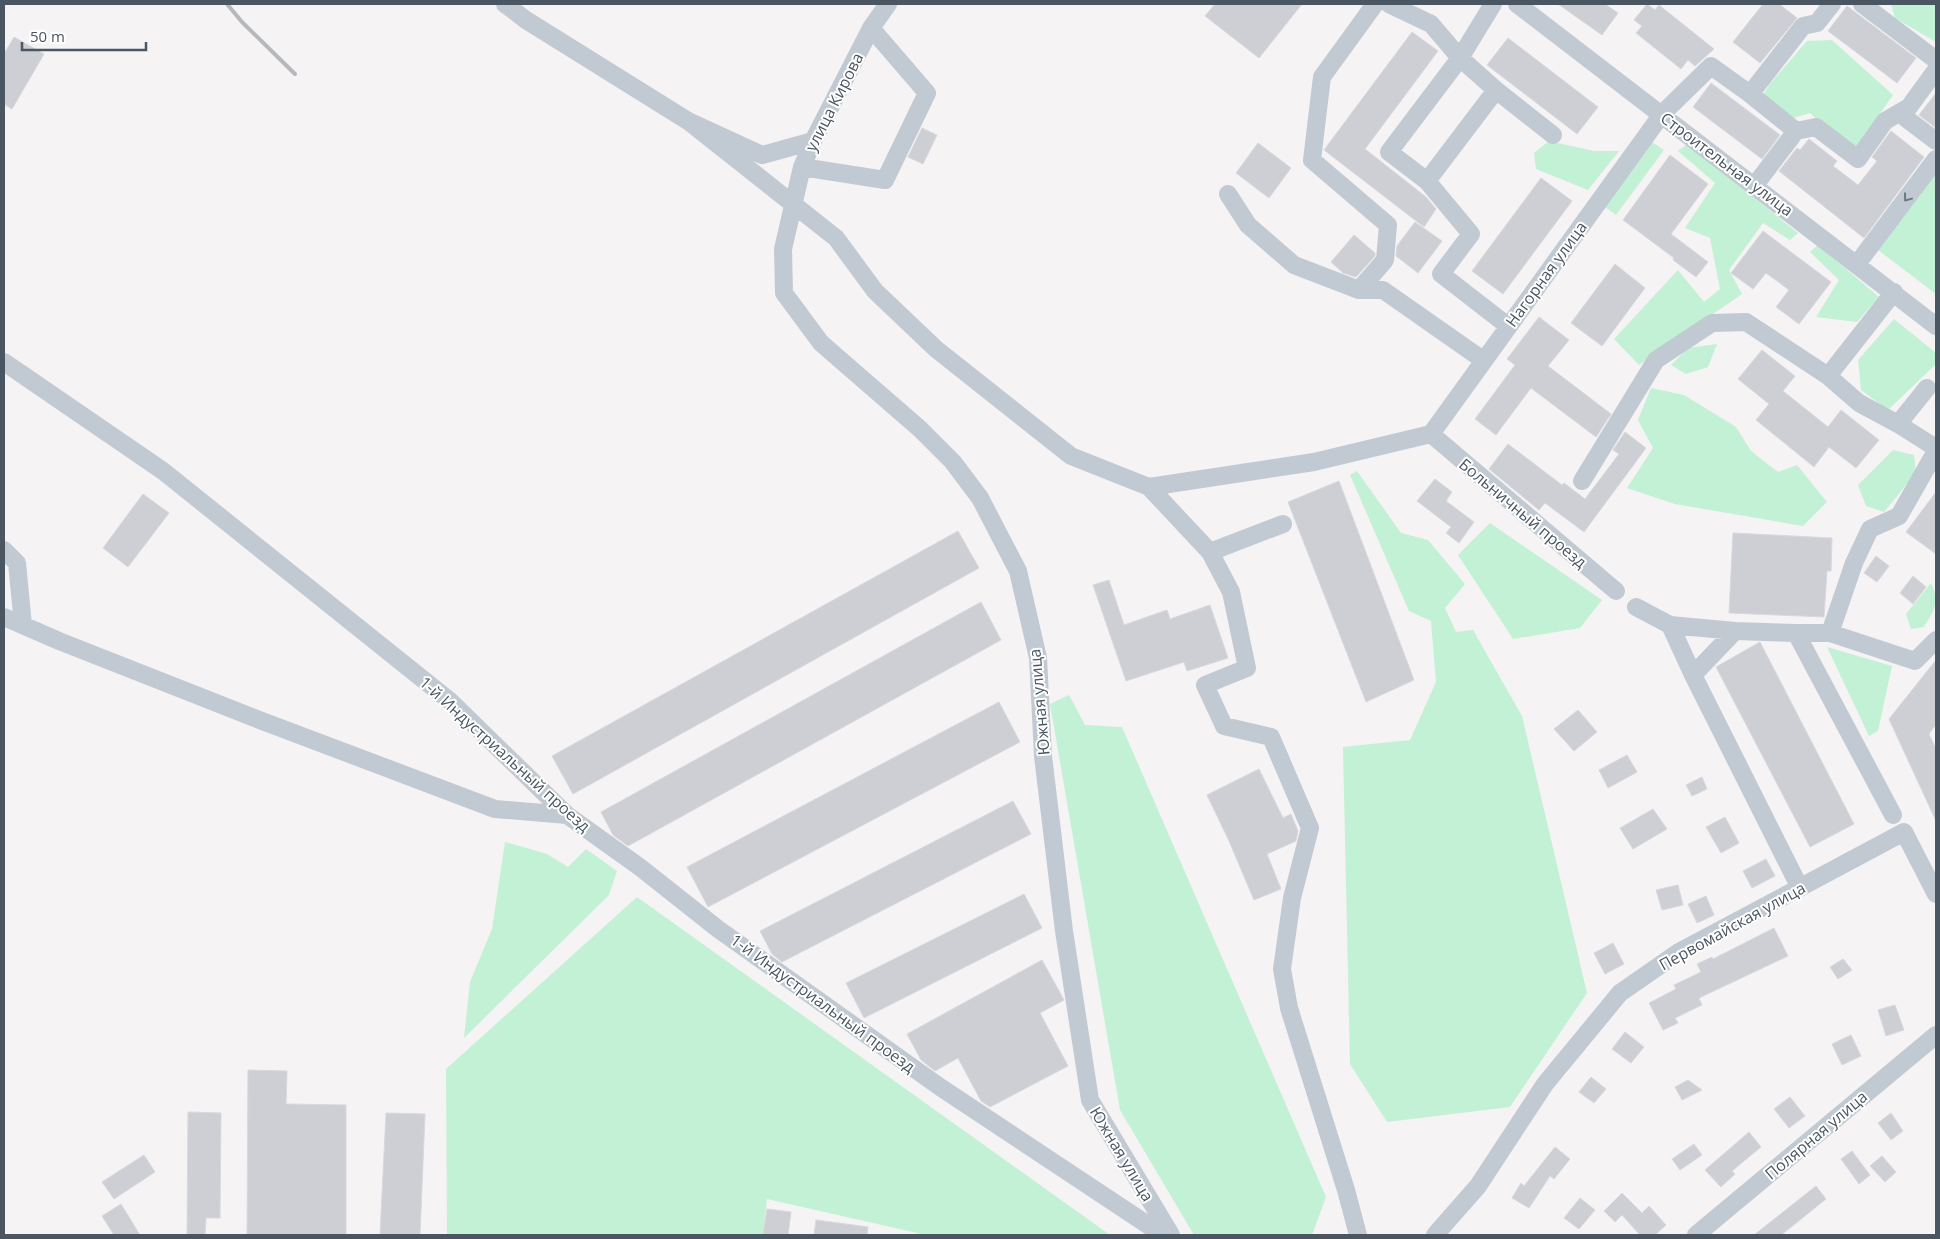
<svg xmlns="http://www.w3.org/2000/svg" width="1940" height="1239" font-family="'Open Sans',sans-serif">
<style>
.green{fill:#c3f1d5}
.building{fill:#cdcfd5;stroke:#d7d9de}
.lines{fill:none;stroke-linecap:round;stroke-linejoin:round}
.minor{stroke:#c1cad2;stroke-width:18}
.rail{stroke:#b5b8bd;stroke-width:4}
.oneway{stroke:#6e7983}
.labels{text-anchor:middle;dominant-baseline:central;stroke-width:4;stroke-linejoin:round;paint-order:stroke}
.street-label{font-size:16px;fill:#4a5661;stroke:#fff}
</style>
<rect width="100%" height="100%" fill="#f5f3f3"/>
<path class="green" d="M 1891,4 L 1936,4 L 1936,42 L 1895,18 Z
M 1832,40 L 1893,95 L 1856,148 L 1822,124 L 1810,113 L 1790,119 L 1763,95 L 1769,85 L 1807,41 Z
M 1549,141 L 1594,151 L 1619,151 L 1588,190 L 1536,169 L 1534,153 Z
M 1652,142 L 1664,150 L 1616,215 L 1605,207 Z
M 1687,144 L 1798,233 L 1790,240 L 1763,223 L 1729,270 L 1742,294 L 1639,365 L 1614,339 L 1678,270 L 1704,302 L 1720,289 L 1710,238 L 1685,228 L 1715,183 L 1678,151 Z
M 1936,172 L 1936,294 L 1878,250 Z
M 1818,245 L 1879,297 L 1857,322 L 1816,317 L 1839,280 L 1810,252 Z
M 1894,319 L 1936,353 L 1936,364 L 1888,410 L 1861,390 L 1858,360 Z
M 1717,344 L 1708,367 L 1686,374 L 1671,365 L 1688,348 Z
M 1651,388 L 1684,395 L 1736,427 L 1751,451 L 1778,472 L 1797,465 L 1827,502 L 1803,526 L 1675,504 L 1627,488 L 1653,448 L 1638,420 Z
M 1893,450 L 1914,455 L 1916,473 L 1884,512 L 1866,506 L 1858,485 Z
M 1357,471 L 1401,533 L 1428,540 L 1465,584 L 1445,608 L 1456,632 L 1473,630 L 1522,716 L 1587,993 L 1510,1107 L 1387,1122 L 1350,1064 L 1343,747 L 1410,740 L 1436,682 L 1431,621 L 1409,611 L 1350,475 Z
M 1490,523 L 1602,600 L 1580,628 L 1513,639 L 1458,555 Z
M 1931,583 C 1940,603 1934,610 1924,627 L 1911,629 L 1906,614 Z
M 1827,647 L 1892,666 L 1878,731 L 1869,736 Z
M 1069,695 L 1085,725 L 1122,727 L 1326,1197 L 1312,1235 L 1194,1235 L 1120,1110 L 1050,704 Z
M 505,842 L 547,854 L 568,867 L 586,849 L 617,871 L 609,895 L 464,1038 L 470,982 L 492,929 Z
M 637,897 L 1110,1235 L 926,1235 L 767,1199 L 763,1235 L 447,1235 L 446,1069 Z"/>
<path class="building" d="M 1215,4 L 1302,4 L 1259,58 L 1205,16 Z
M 1558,4 L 1605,4 L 1618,13 L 1602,35 Z
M 1647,4 L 1655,10 L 1659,5 L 1714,49 L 1695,66 L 1688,60 L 1681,69 L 1636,33 L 1642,26 L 1634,20 Z
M 1763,4 L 1779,4 L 1797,18 L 1760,63 L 1733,42 Z
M 1847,6 L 1916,58 L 1897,83 L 1828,31 Z
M 1412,32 L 1438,51 L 1365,149 L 1426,197 L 1436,209 L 1424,227 L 1324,150 Z
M 14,37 L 44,54 L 12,109 L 4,104 L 4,54 Z
M 1508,38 L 1598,107 L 1577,134 L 1487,65 Z
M 1711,83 L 1780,135 L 1762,159 L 1693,107 Z
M 1936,93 L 1936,128 L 1919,115 Z
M 922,128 L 937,135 L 923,164 L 908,157 Z
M 1891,131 L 1924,157 L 1864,238 L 1779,171 L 1797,148 L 1800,150 L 1809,139 L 1837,161 L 1833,166 L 1858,185 L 1877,161 L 1872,157 Z
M 1258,143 L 1291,168 L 1269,198 L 1236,173 Z
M 1670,155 L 1708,184 L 1671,234 L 1708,262 L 1696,277 L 1673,260 L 1674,258 L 1623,220 Z
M 1541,178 L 1572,201 L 1503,294 L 1472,271 Z
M 1415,222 L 1442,241 L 1418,273 L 1396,256 L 1397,246 Z
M 1763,231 L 1831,282 L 1799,324 L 1776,307 L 1789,290 L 1766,273 L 1753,289 L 1731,273 Z
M 1354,235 L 1375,253 L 1375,256 L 1356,277 L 1343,273 L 1331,262 Z
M 1615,264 L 1645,288 L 1602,346 L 1571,323 Z
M 1539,317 L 1569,340 L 1548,366 L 1611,414 L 1596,437 L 1531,388 L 1496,435 L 1475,419 L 1515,365 L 1507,359 Z
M 1762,350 L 1795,376 L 1783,391 L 1828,427 L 1841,410 L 1879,440 L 1856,468 L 1829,447 L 1814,467 L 1756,420 L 1769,404 L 1738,379 Z
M 1625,432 L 1646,448 L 1584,532 L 1545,503 L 1539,510 L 1489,469 L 1508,444 L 1562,485 L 1564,483 L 1585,499 L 1619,454 L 1613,450 Z
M 1435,479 L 1452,492 L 1446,501 L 1474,522 L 1459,543 L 1446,533 L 1451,527 L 1417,501 Z
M 1339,481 L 1414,680 L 1366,702 L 1288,502 Z
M 1936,492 L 1936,554 L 1906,532 Z
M 143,494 L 169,513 L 128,567 L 103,548 Z
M 958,531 L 979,568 L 573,794 L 552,756 Z
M 1733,533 L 1832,538 L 1831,571 L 1827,571 L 1824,617 L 1729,613 Z
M 1876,556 L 1889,566 L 1877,582 L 1864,573 Z
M 1913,576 L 1926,587 L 1913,604 L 1900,593 Z
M 1109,580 L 1124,625 L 1167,610 L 1170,619 L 1210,605 L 1228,658 L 1187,671 L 1184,662 L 1126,681 L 1093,585 Z
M 981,602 L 1001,640 L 628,846 L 613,835 L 601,812 Z
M 1760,642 L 1854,824 L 1810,847 L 1716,667 Z
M 1936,660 L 1936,724 L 1929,734 L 1936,749 L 1936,821 L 1889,719 Z
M 999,702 L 1020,742 L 708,907 L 687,867 Z
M 1578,710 L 1597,732 L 1574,751 L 1554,729 Z
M 1627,755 L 1637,772 L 1608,788 L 1599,770 Z
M 1259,769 L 1283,818 L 1291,814 L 1298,831 L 1296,841 L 1267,854 L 1281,889 L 1254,900 L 1229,841 L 1207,795 Z
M 1702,777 L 1707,789 L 1692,796 L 1686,785 Z
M 1013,801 L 1031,834 L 782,962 L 772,954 L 760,931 Z
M 1653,809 L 1667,829 L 1633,849 L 1620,828 Z
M 1725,817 L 1739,843 L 1721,853 L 1706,827 Z
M 1766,859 L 1775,876 L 1752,888 L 1743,871 Z
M 1678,885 L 1683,905 L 1662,910 L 1656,890 Z
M 1024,894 L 1042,928 L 864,1018 L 846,983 Z
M 1706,896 L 1714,915 L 1697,923 L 1688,904 Z
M 1774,928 L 1788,956 L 1699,998 L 1702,1005 L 1675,1018 L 1678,1023 L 1663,1030 L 1649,1003 L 1676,989 L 1674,985 L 1701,972 L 1697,964 L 1712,957 L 1713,959 Z
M 1613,943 L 1624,964 L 1605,974 L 1594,953 Z
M 1843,959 L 1852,970 L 1838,979 L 1830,967 Z
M 1042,960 L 1064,1000 L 1040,1013 L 1068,1066 L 990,1107 L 981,1101 L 958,1058 L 935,1071 L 921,1060 L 907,1034 Z
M 1895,1005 L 1904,1030 L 1886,1036 L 1878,1010 Z
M 1625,1032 L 1644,1047 L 1631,1063 L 1612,1049 Z
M 1851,1035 L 1861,1056 L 1842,1065 L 1832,1044 Z
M 248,1070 L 287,1071 L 286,1104 L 346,1105 L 346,1235 L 247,1235 Z
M 1591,1077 L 1606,1089 L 1594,1103 L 1579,1092 Z
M 1688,1080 L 1702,1090 L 1682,1100 L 1675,1087 Z
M 1790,1097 L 1805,1116 L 1789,1128 L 1774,1109 Z
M 188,1112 L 221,1113 L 220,1218 L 206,1218 L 205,1235 L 187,1235 Z
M 386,1113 L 425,1114 L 420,1235 L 380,1235 Z
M 1891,1113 L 1903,1131 L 1891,1140 L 1878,1123 Z
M 1749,1132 L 1761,1147 L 1732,1171 L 1735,1174 L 1721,1187 L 1705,1170 Z
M 1694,1144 L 1702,1155 L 1680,1170 L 1672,1159 Z
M 1555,1147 L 1570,1159 L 1554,1179 L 1550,1176 L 1529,1208 L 1512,1198 L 1521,1183 L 1524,1186 Z
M 1852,1151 L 1870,1175 L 1859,1184 L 1841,1159 Z
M 144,1155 L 155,1172 L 114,1199 L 102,1182 Z
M 1882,1156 L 1896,1172 L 1885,1182 L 1870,1166 Z
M 1816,1186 L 1826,1199 L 1790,1228 L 1781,1235 L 1754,1235 Z
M 1622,1193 L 1642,1213 L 1649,1206 L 1666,1225 L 1655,1235 L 1640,1235 L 1622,1215 L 1615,1222 L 1604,1211 Z
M 1580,1198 L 1595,1210 L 1579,1229 L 1564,1218 Z
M 121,1204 L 140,1235 L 114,1235 L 102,1216 Z
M 767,1209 L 791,1212 L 788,1235 L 763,1235 Z
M 816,1220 L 868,1227 L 867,1235 L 814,1235 Z"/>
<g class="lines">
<path class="minor" d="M 505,4 L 526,20 L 688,121 L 762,155 L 813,141
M 888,4 L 871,28 L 813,141 L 802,167 L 783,249 L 784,293 L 821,343 L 920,429 L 953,462 L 980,498 L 1018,571 L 1038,658 L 1043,756 L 1064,931 L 1090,1100 L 1171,1235
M 1389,4 L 1431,24 L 1460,58 L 1389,152 L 1427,181 L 1471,234 L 1441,274 L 1508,326
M 1493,4 L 1460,58 L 1496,90 L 1553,135
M 1517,4 L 1936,326
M 1862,4 L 1936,60
M 1750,94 L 1796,131 L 1816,127 L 1858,159 L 1885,121 L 1909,107 L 1936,70
M 1899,113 L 1936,141
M 688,121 L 836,238 L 875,291 L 936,349 L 1071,456 L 1149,487 L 1314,462 L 1431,434
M 802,167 L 885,180 L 927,93 L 871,28
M 1427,181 L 1496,90
M 1755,185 L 1796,131
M 1228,194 L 1248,225 L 1294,265 L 1359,290 L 1383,290 L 1483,360
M 1857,264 L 1936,159
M 1359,290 L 1385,260 L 1388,225 L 1312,160 L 1322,77 L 1375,4
M 4,362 L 163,471 L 450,701 L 567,815 L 641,868 L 718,929 L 940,1087 L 1163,1235
M 1828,376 L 1859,403 L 1898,424 L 1936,448
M 1898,424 L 1927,388
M 1431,434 L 1662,114 L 1711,66 L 1750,94 L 1803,26 L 1817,23 L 1832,4
M 1431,434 L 1616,591
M 1582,481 L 1656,360 L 1712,323 L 1746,322 L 1828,376 L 1894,292
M 1149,487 L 1210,552 L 1231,592 L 1247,668 L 1205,685 L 1224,726 L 1271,737 L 1310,828 L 1292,898 L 1282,969 L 1289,1008 L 1346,1190 L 1358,1235
M 4,550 L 17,563 L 23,625
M 1210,552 L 1283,524
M 1636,607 L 1670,625
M 4,617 L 59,641 L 257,719 L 495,809 L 567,815
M 1735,631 L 1693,675 L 1670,625 L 1735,631 L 1796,633 L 1893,815
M 1796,633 L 1830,633 L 1854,563 L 1870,529 L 1899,516 L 1936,451
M 1830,633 L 1915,661 L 1936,640
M 1693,675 L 1800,888
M 1435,1235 L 1478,1186 L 1545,1084 L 1620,993 L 1679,952 L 1904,832 L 1936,894
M 1696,1235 L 1936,1035"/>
<path class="rail" d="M 227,4 L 242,22 L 295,74"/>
</g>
<defs><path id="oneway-chevron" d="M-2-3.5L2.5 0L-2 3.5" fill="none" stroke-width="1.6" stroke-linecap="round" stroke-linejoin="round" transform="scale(1.25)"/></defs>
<use class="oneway" href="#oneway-chevron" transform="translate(1907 198) rotate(127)"/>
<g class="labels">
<g class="street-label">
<text transform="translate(834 102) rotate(-63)">улица Кирова</text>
<text transform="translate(1727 164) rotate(37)">Строительная улица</text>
<text transform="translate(1546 274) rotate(-54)">Нагорная улица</text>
<text transform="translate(1523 513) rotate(40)">Больничный проезд</text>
<text transform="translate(1039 702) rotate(-95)">Южная улица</text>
<text transform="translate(505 754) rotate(42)">1-й Индустриальный проезд</text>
<text transform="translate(1732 926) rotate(-29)">Первомайская улица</text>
<text transform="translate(823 1003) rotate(36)">1-й Индустриальный проезд</text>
<text transform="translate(1816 1135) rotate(-40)">Полярная улица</text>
<text transform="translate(1122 1154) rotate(59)">Южная улица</text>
</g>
</g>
<rect width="1940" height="1239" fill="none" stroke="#4a5661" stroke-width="10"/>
<path d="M22 42v8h124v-8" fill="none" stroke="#4a5661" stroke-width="2.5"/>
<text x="30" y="42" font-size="15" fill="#4a5661" stroke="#ffffff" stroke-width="4" paint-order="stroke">50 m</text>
</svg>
